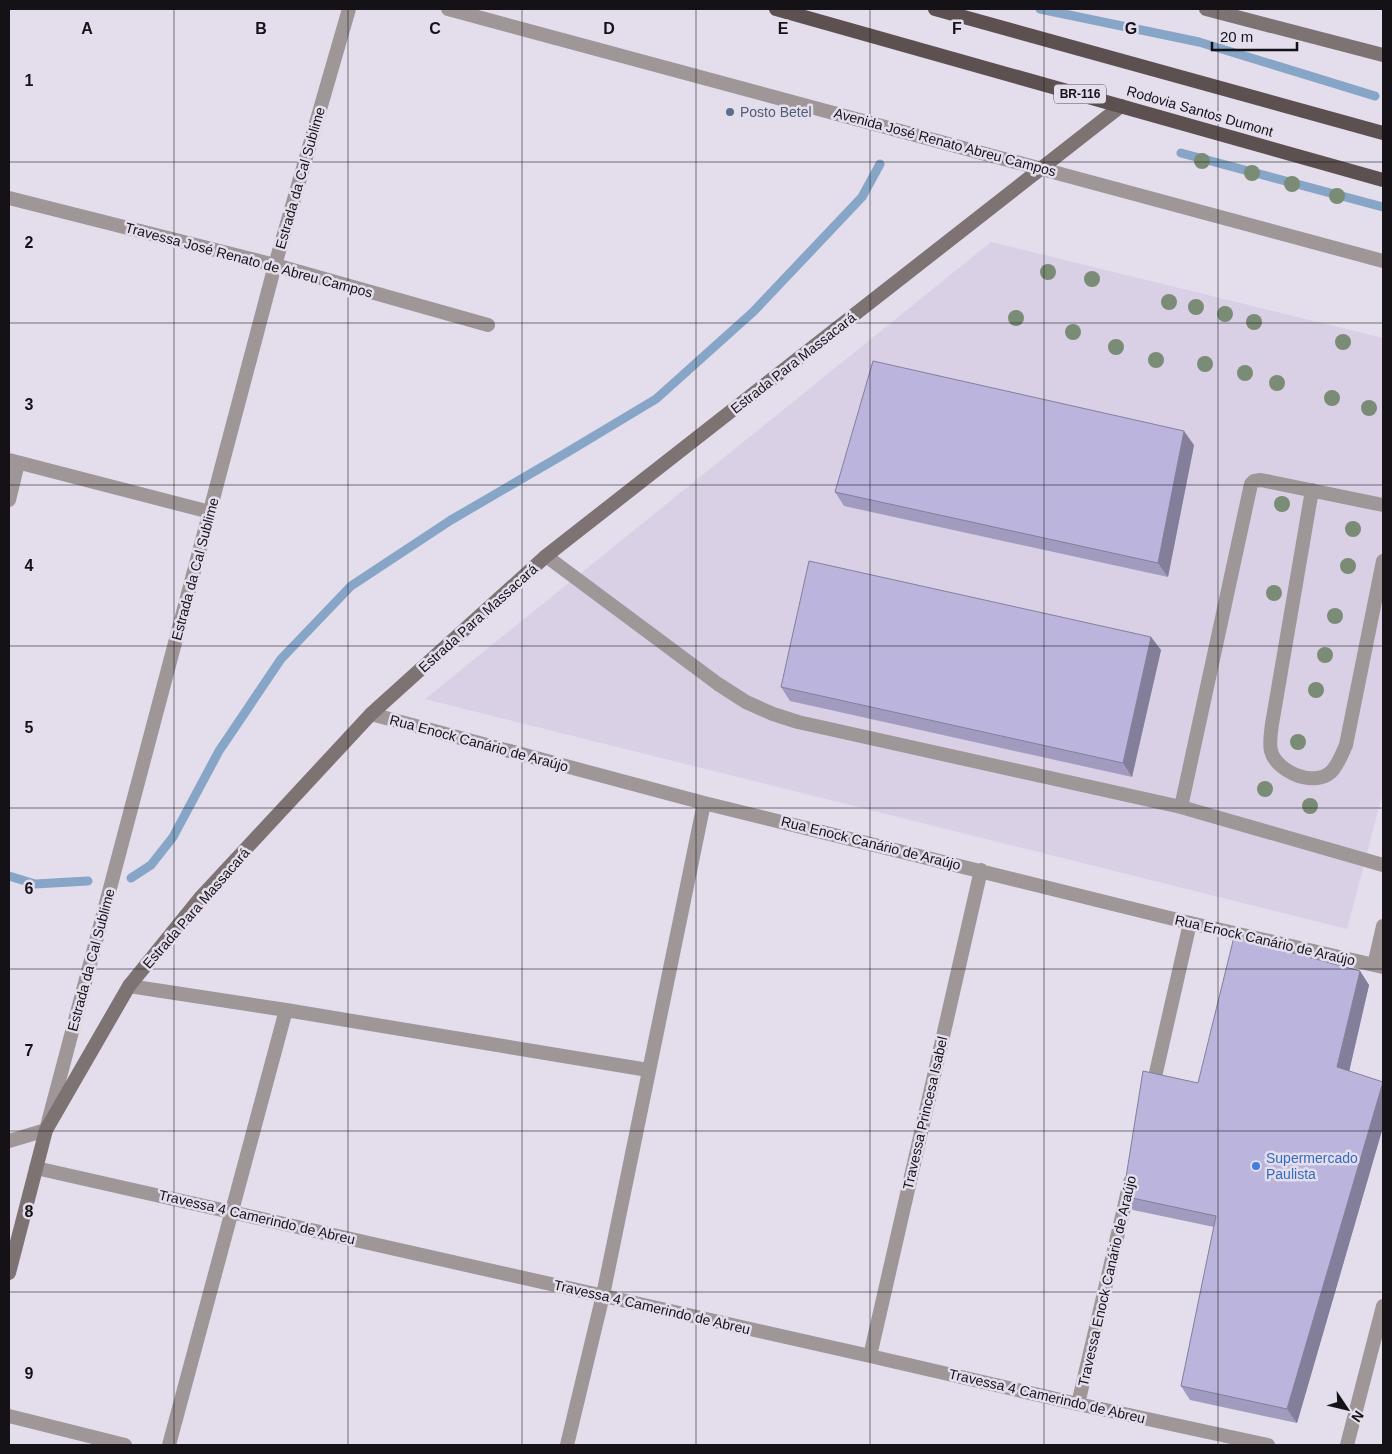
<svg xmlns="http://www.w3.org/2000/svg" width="1392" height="1454" font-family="Arial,sans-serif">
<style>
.built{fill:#d9d0e6}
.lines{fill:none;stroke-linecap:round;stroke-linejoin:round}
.stream{stroke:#87a5c6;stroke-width:9}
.service{stroke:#9e9697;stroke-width:14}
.minor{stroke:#9e9697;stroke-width:14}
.secondary{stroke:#7e7373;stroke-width:14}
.trunk{stroke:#5d5050;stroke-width:14}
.tree{fill:#7a8b76}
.wall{fill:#a19cbf}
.shaded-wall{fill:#837f9b}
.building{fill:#bbb5de;stroke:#837f9b}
.grid{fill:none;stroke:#141217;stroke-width:1;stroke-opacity:0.55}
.service-dot{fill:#5c6f8a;stroke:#e3ddec;stroke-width:2}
.shop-dot{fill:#3f7fe0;stroke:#e3ddec;stroke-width:2}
.labels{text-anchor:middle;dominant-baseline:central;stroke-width:5;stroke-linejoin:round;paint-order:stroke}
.shield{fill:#e3ddec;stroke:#524f57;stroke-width:1}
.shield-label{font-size:12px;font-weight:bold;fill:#141217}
.street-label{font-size:14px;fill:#141217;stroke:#e3ddec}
.service-label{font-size:14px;fill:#4e5e75;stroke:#e3ddec;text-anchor:start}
.shop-label{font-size:14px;fill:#366cbe;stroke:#e3ddec;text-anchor:start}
.grid-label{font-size:16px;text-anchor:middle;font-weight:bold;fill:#141217;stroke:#e3ddec;stroke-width:5;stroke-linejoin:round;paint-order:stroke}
</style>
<rect width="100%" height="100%" fill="#e3ddec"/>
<path class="built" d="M 991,242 L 1383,338 L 1383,792 L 1347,929 L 425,699 Z"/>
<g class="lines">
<path class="stream" d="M 1040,9 L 1199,42 L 1375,96
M 1181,153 L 1383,207
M 9,876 L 35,884 L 88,881
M 131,878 L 151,865 L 173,837 L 219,751 L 281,659 L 351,586 L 451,520 L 566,453 L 656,399 L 753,312 L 862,197 L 880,164"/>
<path class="service" d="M 1312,490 L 1272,724 C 1271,732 1269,743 1271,751 C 1276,771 1313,788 1331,772 C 1338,765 1342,754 1346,745 L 1383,561
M 546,556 L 718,684 L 746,702 L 773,714 L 798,722 L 1181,807 L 1383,865
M 1181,807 L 1251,484 L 1254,481 L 1261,480 L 1383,505
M 1152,1090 L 1190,923
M 1078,1404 L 1130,1182"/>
<path class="minor" d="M 448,9 L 1383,261
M 9,198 L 275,265 L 488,325
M 9,460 L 210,512
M 9,500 L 18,463
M 371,714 L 704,803 L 1190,923 L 1383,967
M 1374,965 L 1383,926
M 129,986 L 286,1010 L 648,1070
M 9,1141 L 46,1130 L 275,265 L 349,9
M 36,1168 L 870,1356 L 1078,1404 L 1268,1445
M 870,1356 L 981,870
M 9,1416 L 125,1445
M 169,1445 L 286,1010
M 567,1445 L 603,1295 L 704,803
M 1347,1445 L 1383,1306"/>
<path class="secondary" d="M 1206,9 L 1383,55
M 9,1273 L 46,1130 L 129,986 L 201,897 L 371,714 L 546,556 L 1121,106"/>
<path class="trunk" d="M 776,9 L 1383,180
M 935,9 L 1383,133"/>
</g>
<g class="tree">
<circle cx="1202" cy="161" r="8"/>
<circle cx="1252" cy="173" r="8"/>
<circle cx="1292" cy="184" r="8"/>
<circle cx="1337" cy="196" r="8"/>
<circle cx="1048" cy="272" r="8"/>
<circle cx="1092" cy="279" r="8"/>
<circle cx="1169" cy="302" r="8"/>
<circle cx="1196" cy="307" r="8"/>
<circle cx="1225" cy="314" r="8"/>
<circle cx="1016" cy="318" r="8"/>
<circle cx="1254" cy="322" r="8"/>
<circle cx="1073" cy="332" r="8"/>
<circle cx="1343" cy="342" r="8"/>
<circle cx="1116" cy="347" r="8"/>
<circle cx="1156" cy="360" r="8"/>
<circle cx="1205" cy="364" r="8"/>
<circle cx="1245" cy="373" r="8"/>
<circle cx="1277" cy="383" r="8"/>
<circle cx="1332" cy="398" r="8"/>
<circle cx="1369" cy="408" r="8"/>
<circle cx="1282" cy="504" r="8"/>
<circle cx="1353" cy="529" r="8"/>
<circle cx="1348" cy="566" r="8"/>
<circle cx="1274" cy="593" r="8"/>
<circle cx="1335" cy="616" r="8"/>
<circle cx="1325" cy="655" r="8"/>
<circle cx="1316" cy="690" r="8"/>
<circle cx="1298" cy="742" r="8"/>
<circle cx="1265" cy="789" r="8"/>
<circle cx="1310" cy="806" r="8"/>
</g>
<path class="wall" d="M 1194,445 L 1168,577 L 844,506 L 835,492 Z
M 1151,637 L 1161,650 L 1132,777 L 790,701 L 781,687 Z
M 1360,971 L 1369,985 L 1349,1071 L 1383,1083 L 1383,1127 L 1297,1423 L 1190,1400 L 1181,1386 L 1214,1227 L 1133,1210 L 1123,1196 L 1198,1083 Z"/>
<path class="shaded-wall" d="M 1184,431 L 1194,445 L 1168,577 L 1158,563 Z
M 1151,637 L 1161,650 L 1132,777 L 1123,763 Z
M 1360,971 L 1369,985 L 1347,1081 L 1337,1067 Z
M 1383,1082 L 1383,1127 L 1297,1423 L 1287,1409 Z"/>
<path class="building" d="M 873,361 L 1184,431 L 1158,563 L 835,492 Z
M 809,561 L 1151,637 L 1123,763 L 781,687 Z
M 1234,937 L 1360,971 L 1337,1067 L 1383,1082 L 1287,1409 L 1181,1386 L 1216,1216 L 1123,1196 L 1143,1071 L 1198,1083 Z"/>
<path class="grid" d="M 174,9 L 174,1445M 348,9 L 348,1445M 522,9 L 522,1445M 696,9 L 696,1445M 870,9 L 870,1445M 1044,9 L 1044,1445M 1218,9 L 1218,1445M 9,162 L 1383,162M 9,323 L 1383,323M 9,485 L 1383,485M 9,646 L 1383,646M 9,808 L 1383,808M 9,969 L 1383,969M 9,1131 L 1383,1131M 9,1292 L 1383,1292"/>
<circle class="service-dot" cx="730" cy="112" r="5"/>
<circle class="shop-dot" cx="1256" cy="1166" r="5"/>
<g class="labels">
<rect class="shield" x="1054" y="84.5" width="52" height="19" rx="4"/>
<g class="shield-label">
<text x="1080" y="94">BR-116</text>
</g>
<g class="street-label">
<text transform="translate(1200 111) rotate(16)">Rodovia Santos Dumont</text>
<text transform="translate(945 142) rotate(15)">Avenida José Renato Abreu Campos</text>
<text transform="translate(300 178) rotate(-74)">Estrada da Cal Sublime</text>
<text transform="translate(249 260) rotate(15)">Travessa José Renato de Abreu Campos</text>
<text transform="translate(793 363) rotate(-38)">Estrada Para Massacará</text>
<text transform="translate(195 569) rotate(-75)">Estrada da Cal Sublime</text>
<text transform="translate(478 618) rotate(-42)">Estrada Para Massacará</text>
<text transform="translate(479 743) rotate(15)">Rua Enock Canário de Araújo</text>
<text transform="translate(871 843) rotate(14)">Rua Enock Canário de Araújo</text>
<text transform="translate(196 908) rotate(-49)">Estrada Para Massacará</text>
<text transform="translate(1265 940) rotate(13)">Rua Enock Canário de Araújo</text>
<text transform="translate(91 960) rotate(-75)">Estrada da Cal Sublime</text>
<text transform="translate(925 1113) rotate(-77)">Travessa Princesa Isabel</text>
<text transform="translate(257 1217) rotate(13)">Travessa 4 Camerindo de Abreu</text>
<text transform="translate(1107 1281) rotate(-77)">Travessa Enock Canário de Araújo</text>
<text transform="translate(652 1307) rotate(13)">Travessa 4 Camerindo de Abreu</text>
<text transform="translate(1047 1396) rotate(13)">Travessa 4 Camerindo de Abreu</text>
</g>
<g class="service-label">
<text x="740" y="112">Posto Betel</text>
</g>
<g class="shop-label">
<text x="1266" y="1158">Supermercado<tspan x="1266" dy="16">Paulista</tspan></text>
</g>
</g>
<g class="grid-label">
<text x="87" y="34">A</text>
<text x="261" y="34">B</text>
<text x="435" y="34">C</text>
<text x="609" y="34">D</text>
<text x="783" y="34">E</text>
<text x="957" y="34">F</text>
<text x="1131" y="34">G</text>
<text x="29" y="86">1</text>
<text x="29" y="248">2</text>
<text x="29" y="410">3</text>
<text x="29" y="571">4</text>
<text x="29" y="733">5</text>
<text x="29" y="894">6</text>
<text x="29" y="1056">7</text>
<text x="29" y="1217">8</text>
<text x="29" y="1379">9</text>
</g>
<rect width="1392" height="1454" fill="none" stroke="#141217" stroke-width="20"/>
<g transform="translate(1347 1409) rotate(125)" stroke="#e3ddec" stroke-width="4" paint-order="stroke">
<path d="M0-4L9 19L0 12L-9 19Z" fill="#141217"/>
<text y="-8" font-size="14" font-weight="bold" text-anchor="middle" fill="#141217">N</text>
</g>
<path d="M1212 42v8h85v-8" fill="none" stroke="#141217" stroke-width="2.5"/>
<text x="1220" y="42" font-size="15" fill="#141217" stroke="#e3ddec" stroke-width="4" paint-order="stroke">20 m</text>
</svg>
